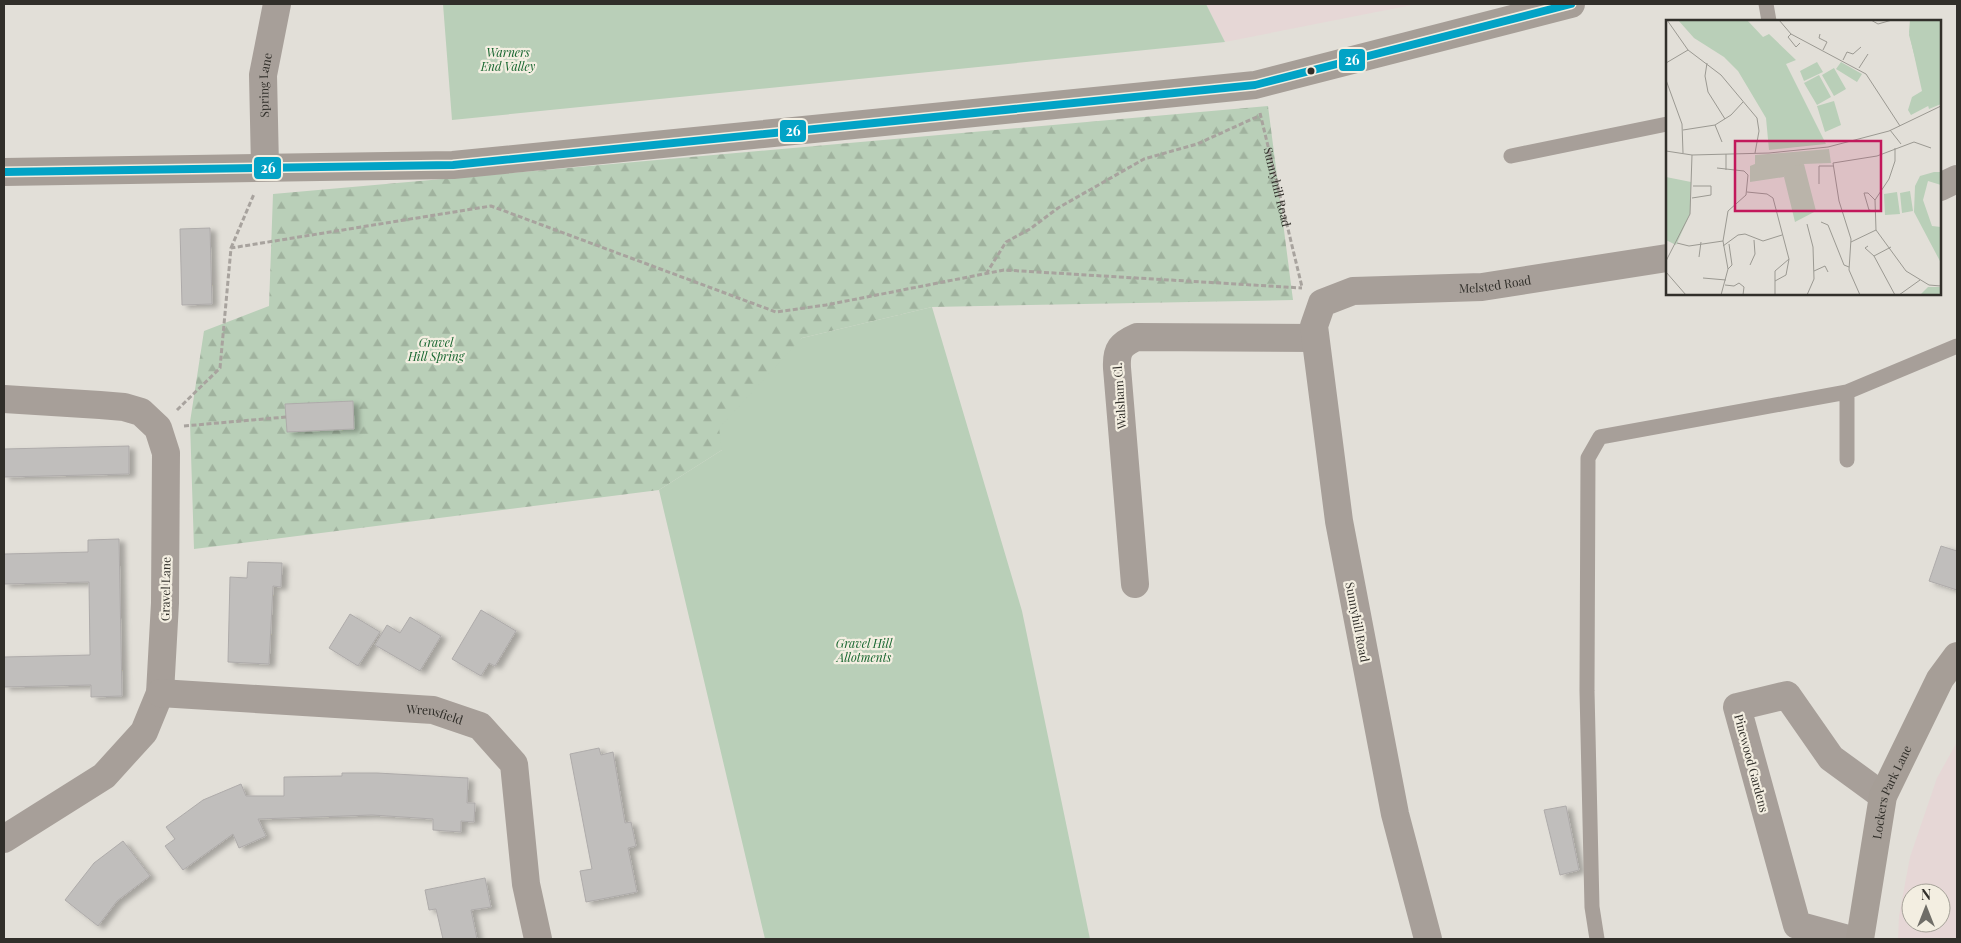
<svg xmlns="http://www.w3.org/2000/svg" width="1961" height="943" font-family="'Playfair Display',serif">
<style>
.education{fill:#e6d7d6;fill-rule:evenodd}
.forest{fill:url(#forest-firs)}
.green{fill:#b9cfb8}
.building{fill:#c0bebc;stroke:#aeabaa;filter:url(#shadow)}
.lines{fill:none;stroke-linecap:round;stroke-linejoin:round}
.path{stroke:#a8a39e;stroke-width:3;stroke-dasharray:5 2.5;stroke-linecap:butt}
.lane{stroke:#a79f99;stroke-width:15}
.street{stroke:#a79f99;stroke-width:28}
.secondary{stroke:#a69e97;stroke-width:28}
.bus-1-casing{stroke:#f3eee1;stroke-width:11}
.bus-1{stroke:#02a3c6;stroke-width:8}
.bus-dot{fill:#312f2a;stroke:#f3eee1;stroke-width:2}
.labels{text-anchor:middle;dominant-baseline:central;stroke-width:4.5;stroke-linejoin:round;paint-order:stroke}
.park-label{font-size:12px;font-style:italic;fill:#17662f;stroke:#f3eee1}
.street-label{font-size:12px;fill:#312f2a;stroke:#f3eee1}
.inset-road{fill:none;stroke:#9b9992;stroke-width:1}
.view{fill:#c2185b;fill-opacity:0.15;stroke:#c2185b;stroke-width:2.5}
.inset-edge{fill:none;stroke:#312f2a;stroke-width:2.5}
.line-badge{stroke:#f3eee1;stroke-width:2}
.badge-label{font-size:14px;text-anchor:middle;font-weight:bold;fill:#fff}
</style>
<defs>
<pattern id="forest-firs" width="22" height="20" patternUnits="userSpaceOnUse" patternTransform="scale(1.25)"><rect width="22" height="20" fill="#b9cfb8"/><path d="M5 1l3.5 6h-7zM16 11l3.5 6h-7z" fill="#a0b29e"/></pattern>
<filter id="shadow"><feDropShadow dx="5.5" dy="3" stdDeviation="2.5" flood-color="#0004"/></filter>
</defs>
<rect width="100%" height="100%" fill="#e2dfd8"/>
<path class="education" d="M 1206,4 L 1417,4 L 1225,42 Z
M 1957,742 L 1957,939 L 1898,939 L 1899,916 L 1910,857 L 1937,778 ZM 1911,893 L 1941,893 L 1941,923 L 1911,923 Z"/>
<path class="forest" d="M 1268,106 L 1293,300 L 932,307 L 802,338 L 722,450 L 659,490 L 194,549 L 190,422 L 204,331 L 269,306 L 273,194 Z"/>
<path class="green" d="M 443,4 L 1206,4 L 1225,42 L 452,120 Z
M 932,307 L 1022,611 L 1090,939 L 765,939 L 659,490 L 722,450 L 719,428 L 802,338 Z"/>
<path class="building" d="M 210,228 L 212,304 L 182,305 L 180,229 Z
M 353,401 L 354,429 L 287,432 L 285,404 Z
M 129,446 L 129,474 L 4,477 L 4,449 Z
M 119,539 L 122,696 L 91,697 L 91,685 L 4,687 L 4,657 L 90,655 L 89,582 L 4,584 L 4,554 L 88,552 L 88,540 Z
M 1941,546 L 1957,551 L 1957,590 L 1929,581 Z
M 248,562 L 282,563 L 281,587 L 273,586 L 269,664 L 228,662 L 230,577 L 247,578 Z
M 481,610 L 516,631 L 495,666 L 489,663 L 481,676 L 452,659 Z
M 350,614 L 380,632 L 358,666 L 329,648 Z
M 410,617 L 441,636 L 420,671 L 375,645 L 387,625 L 400,633 Z
M 599,748 L 601,755 L 613,752 L 625,823 L 631,822 L 636,846 L 628,848 L 637,892 L 586,902 L 580,871 L 592,869 L 570,754 Z
M 342,773 L 377,773 L 468,778 L 467,803 L 475,803 L 474,822 L 461,821 L 461,832 L 433,830 L 433,819 L 372,815 L 258,819 L 266,836 L 239,848 L 233,834 L 183,870 L 165,846 L 175,839 L 166,827 L 203,800 L 241,784 L 246,796 L 284,796 L 284,777 L 342,776 Z
M 1566,806 L 1579,870 L 1560,875 L 1544,810 Z
M 123,841 L 150,876 L 117,901 L 98,926 L 65,900 L 94,863 Z
M 485,878 L 491,907 L 471,910 L 477,939 L 443,939 L 436,909 L 429,910 L 425,890 Z"/>
<g class="lines">
<g class="path">
<path id="s1" d="M 1260,113 L 1302,287"/>
<path d="M 231,248 L 254,194"/>
<path d="M 986,274 L 1006,242 L 1030,229 L 1058,208 L 1144,159 L 1197,144 L 1261,115"/>
<path d="M 177,410 L 220,368 L 231,248 L 491,206 L 776,312 L 826,305 L 1004,270 L 1302,288"/>
<path d="M 184,426 L 286,417"/>
</g>
<path class="lane" d="M 1766,4 L 1769,21
M 1511,156 L 1667,124
M 1847,460 L 1847,392
M 1597,939 L 1592,907 L 1587,691 L 1588,458 L 1600,437 L 1847,392 L 1957,346"/>
<g class="street">
<path id="s2" d="M 265,167 L 263,75 L 277,4"/>
<path d="M 1940,187 L 1957,179"/>
<path d="M 4,399 L 100,405 L 124,407 L 141,412 L 158,428 L 166,453 L 165,603 L 160,693 L 144,732 L 104,776 L 4,839"/>
<path d="M 1135,584 L 1117,368 C 1116,349 1121,344 1137,337 L 1315,338"/>
<path id="s3" d="M 160,693 L 433,710 L 480,726 L 514,764 L 526,884 L 538,939"/>
<path id="s4" d="M 1428,939 L 1395,814 L 1339,521 L 1314,326 L 1322,303 L 1353,291 L 1482,287 L 1667,258"/>
<path d="M 1848,939 L 1797,925 L 1737,707 L 1787,695 L 1831,758 L 1883,796"/>
</g>
<g class="secondary">
<path d="M 4,172 L 453,165 L 1255,85 L 1571,4"/>
<path id="s5" d="M 1860,939 L 1883,796 L 1940,679 L 1957,656"/>
</g>
<defs>
<path id="bus-1" d="M 4,172 L 453,165 L 1255,85 L 1571,4"/>
</defs>
<use href="#bus-1" class="bus-1-casing"/>
<use href="#bus-1" class="bus-1"/>
</g>
<circle class="bus-dot" cx="1311" cy="71" r="4.5"/>
<g class="labels">
<g class="park-label">
<text x="508" y="52">Warners<tspan x="508" dy="14">End Valley</tspan></text>
<text x="436" y="342">Gravel<tspan x="436" dy="14">Hill Spring</tspan></text>
<text x="864" y="643">Gravel Hill<tspan x="864" dy="14">Allotments</tspan></text>
</g>
<g class="street-label">
<text stroke="none"><textPath href="#s2" startOffset="82">Spring Lane</textPath></text>
<text stroke="none"><textPath href="#s1" startOffset="76">Sunnyhill Road</textPath></text>
<text stroke="none"><textPath href="#s4" startOffset="824">Melsted Road</textPath></text>
<text transform="translate(1119 396) rotate(-94)">Walsham Cl.</text>
<text transform="translate(165 589) rotate(-89)">Gravel Lane</text>
<text transform="translate(1358 622) rotate(79)">Sunnyhill Road</text>
<text stroke="none"><textPath href="#s3" startOffset="276">Wrensfield</textPath></text>
<text transform="translate(1752 763) rotate(75)">Pinewood Gardens</text>
<text stroke="none"><textPath href="#s5" startOffset="151">Lockers Park Lane</textPath></text>
</g>
</g>
<g transform="translate(1666 20)">
<rect width="275" height="275" fill="#e2dfd8"/>
<path d="M 244,0 L 251,0 L 264,85 L 245,95 L 242,90 L 246,77 L 256,71 L 243,12 ZM 163,129 L 165,143 L 138,144 L 118,157 L 84,162 L 84,146 L 89,144 L 89,135 ZM 268,152 L 275,152 L 275,165 L 262,161 L 257,180 L 266,206 L 275,207 L 275,243 L 248,192 L 249,166 L 254,156 Z" fill="#b9cfb8"/>
<path d="M 262,267 L 275,267 L 275,275 L 254,275 Z" fill="#b9cfb8"/>
<path d="M 12,0 L 81,0 L 97,17 L 103,14 L 130,40 L 120,44 L 160,124 L 103,130 L 100,98 L 72,51 L 58,37 L 28,18 ZM 246,0 L 275,0 L 275,84 L 263,89 L 243,15 ZM 151,42 L 157,52 L 138,61 L 134,51 ZM 175,42 L 196,54 L 191,62 L 170,49 ZM 168,48 L 180,69 L 168,76 L 156,55 ZM 153,55 L 165,77 L 151,85 L 138,63 ZM 168,81 L 175,105 L 159,112 L 151,86 ZM 138,144 L 150,191 L 129,202 L 118,157 L 129,146 ZM 0,157 L 25,162 L 24,194 L 10,225 L 0,220 ZM 244,171 L 247,191 L 236,193 L 234,173 ZM 231,172 L 234,194 L 219,195 L 218,174 Z" fill="#b9cfb8"/>
<path class="inset-road" d="M 1,0 L 22,30 L 55,55 L 91,98 L 93,111 L 89,133M 113,0 L 125,14 L 200,54 L 234,106M 205,0 L 212,4 L 226,0M 125,14 L 122,17 L 130,27 L 134,23M 154,14 L 153,18 L 161,22 L 157,30M 177,40 L 181,32 L 187,34 L 195,27M 0,43 L 22,30M 41,43 L 39,56 L 42,72 L 59,99M 193,48 L 202,34M 0,60 L 16,104 L 17,133M 49,105 L 56,122M 17,110 L 49,105 L 65,95 L 77,82M 224,110 L 235,124M 229,128 L 229,141 L 223,159 L 209,180 L 210,210 L 240,251 L 263,265 L 275,266M 0,131 L 26,135 L 103,133 L 162,127 L 223,111 L 275,86M 60,134 L 60,150M 51,148 L 78,151 L 82,155 L 80,175 L 62,191 L 57,221 L 62,249 L 55,275M 153,164 L 153,146 L 167,146M 81,172 L 101,174 L 107,178 L 123,239 L 120,255 L 109,261M 26,178 L 45,175 L 45,166 L 27,166M 207,191 L 203,190 L 198,173 L 202,173 L 209,180M 155,202 L 162,205 L 178,245 L 183,247M 141,204 L 147,227 L 148,259 L 141,275M 185,222 L 210,210M 11,223 L 23,226 L 57,221M 57,226 L 72,215 L 79,214 L 97,221 L 116,215M 202,226 L 199,228 L 208,236 L 229,275M 208,236 L 225,227M 33,237 L 35,222M 0,241 L 24,194 L 26,135M 84,245 L 89,234 L 88,220M 62,249 L 66,245 L 63,224M 148,251 L 159,246 L 162,252M 0,252 L 20,275M 37,258 L 60,260M 59,265 L 68,266 L 73,263 L 78,267 L 77,275M 109,275 L 109,251 L 123,239M 194,275 L 183,250 L 185,219 L 173,181 L 167,143 L 211,136 L 248,122 L 265,128M 233,275 L 254,260"/>
<path class="view" d="M 69,121 L 215,121 L 215,191 L 69,191 Z"/>
<rect width="275" height="275" class="inset-edge"/>
</g>
<g class="line-badge">
<rect x="1338" y="48" width="28" height="24" rx="5" fill="#02a3c6"/>
<rect x="779" y="119" width="28" height="24" rx="5" fill="#02a3c6"/>
<rect x="253" y="156" width="29" height="24" rx="5" fill="#02a3c6"/>
</g>
<g class="badge-label">
<text x="1352" y="65">26</text>
<text x="793" y="136">26</text>
<text x="268" y="173">26</text>
</g>
<rect width="1961" height="943" fill="none" stroke="#312f2a" stroke-width="10"/>
<g transform="translate(1926 908)"><circle r="24" fill="#f3eee1" stroke="#a5a298"/>
<path d="M0-4L9 19L0 12L-9 19Z" fill="#6f6d67"/>
<text y="-8" font-size="14" font-weight="bold" text-anchor="middle" fill="#312f2a">N</text>
</g>
</svg>
